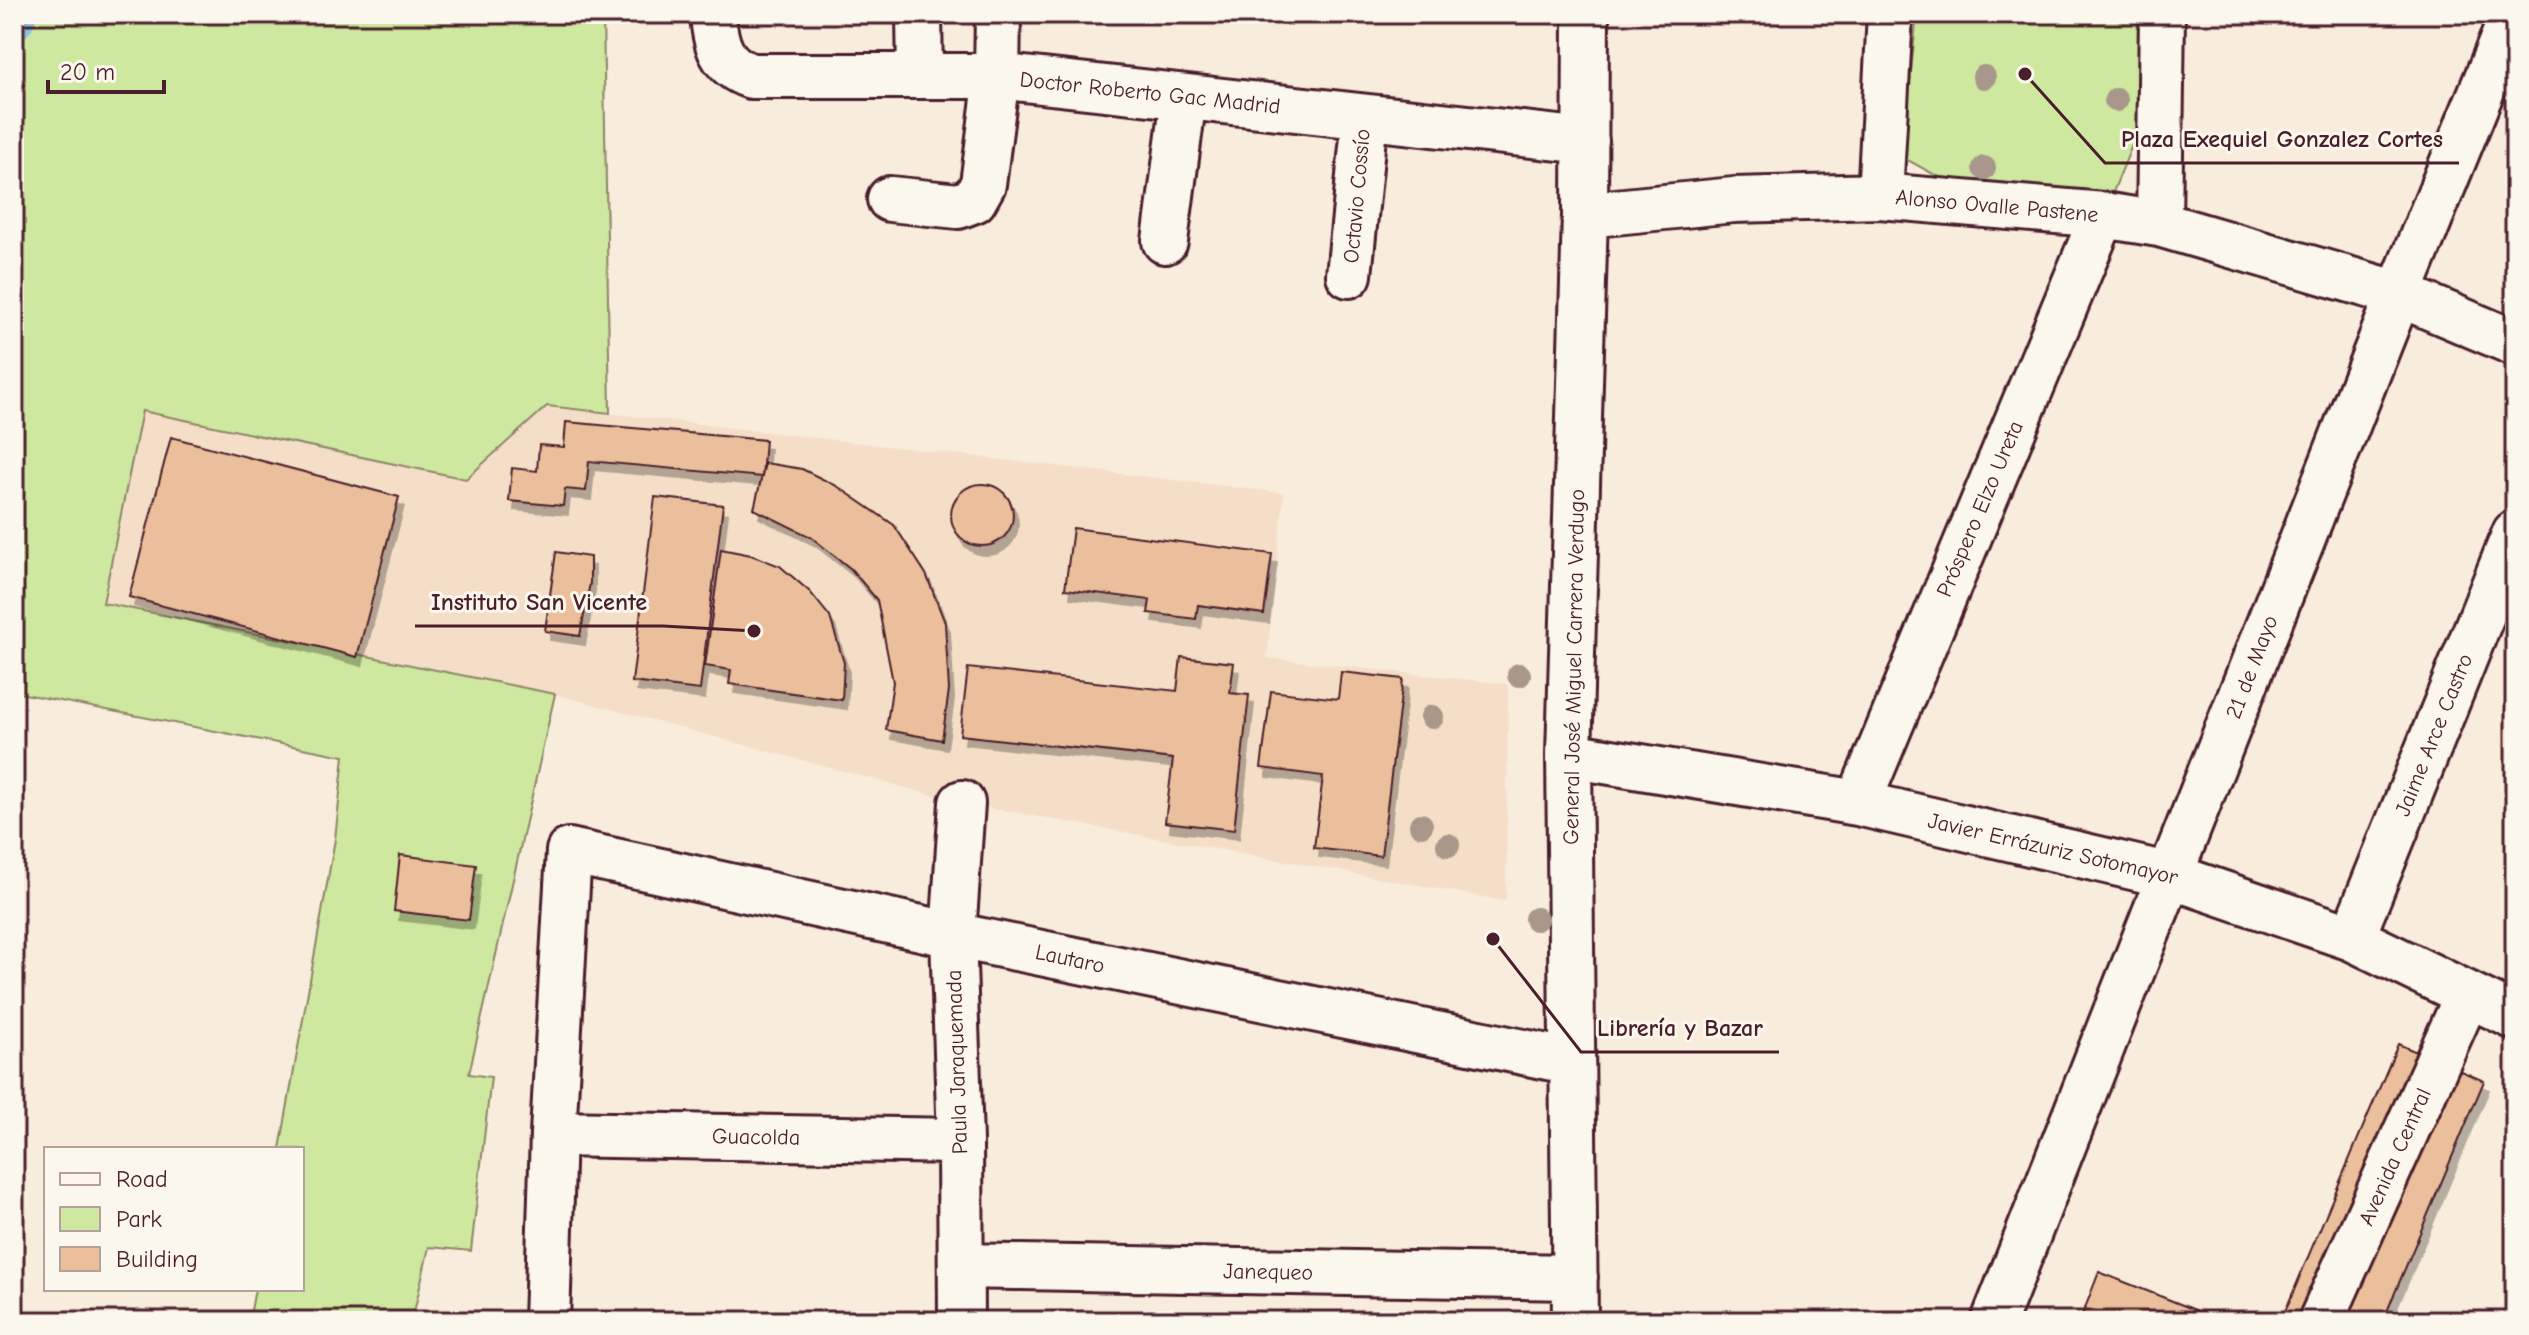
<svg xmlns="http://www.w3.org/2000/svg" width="2529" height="1335" font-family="'Comic Neue',sans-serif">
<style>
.built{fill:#f4dec8}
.green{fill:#cee89f;stroke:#8c8465;stroke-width:2}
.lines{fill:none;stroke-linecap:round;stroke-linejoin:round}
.canal{stroke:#87c2e7;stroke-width:40}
.building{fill:#ebbf9b;stroke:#4a1f2b;stroke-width:2;filter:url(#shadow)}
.minor-casing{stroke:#4a1f2b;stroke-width:50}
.minor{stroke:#fbf7ec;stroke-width:44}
.tree{fill:#aa978b}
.labels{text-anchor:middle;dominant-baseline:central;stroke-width:6;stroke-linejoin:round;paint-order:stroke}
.street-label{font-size:22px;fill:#4a1f2b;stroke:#fbf7ec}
.leader{fill:none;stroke:#4a1f2b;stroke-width:3}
.callout-dot{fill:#4a1f2b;stroke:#fbf7ec;stroke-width:3}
.callout-label{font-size:24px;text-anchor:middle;font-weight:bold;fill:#4a1f2b;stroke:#fbf7ec;stroke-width:6;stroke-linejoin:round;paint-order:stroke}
</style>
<defs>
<filter id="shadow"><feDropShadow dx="5" dy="9" stdDeviation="0" flood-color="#0004"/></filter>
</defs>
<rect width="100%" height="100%" fill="#f8ecdc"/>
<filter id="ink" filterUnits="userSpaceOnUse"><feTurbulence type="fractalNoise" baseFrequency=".0125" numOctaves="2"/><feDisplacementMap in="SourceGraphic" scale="16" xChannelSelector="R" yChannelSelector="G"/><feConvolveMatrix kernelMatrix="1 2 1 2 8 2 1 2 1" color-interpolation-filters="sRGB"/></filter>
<g filter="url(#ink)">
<path class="built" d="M 547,406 L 1284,493 L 1267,658 L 1508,684 L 1506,901 L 962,803 L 555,694 L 103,603 L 142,411 L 466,479 Z"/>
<path class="green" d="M 16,14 L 603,14 L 610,413 L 547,406 L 466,479 L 142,411 L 103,603 L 555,694 L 469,1074 L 491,1077 L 471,1251 L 429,1247 L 412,1321 L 249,1321 L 255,1289 L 302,1289 L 302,1149 L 280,1149 L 335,839 L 344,756 L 14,692 Z
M 1917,14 L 2143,14 L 2137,133 L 2109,202 L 1957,187 L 1902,157 Z"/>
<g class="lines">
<path class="canal" d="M 14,20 L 16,14"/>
</g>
<path class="building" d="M 566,422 L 765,440 L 762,477 L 589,461 L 586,491 L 565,489 L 563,506 L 509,501 L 512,468 L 537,471 L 539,445 L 564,447 Z
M 171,437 L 399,497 L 357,657 L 129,597 Z
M 765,463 L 802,469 L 837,486 L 894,525 L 926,574 L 945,623 L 949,690 L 942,740 L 886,730 L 893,682 L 877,600 L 851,569 L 811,537 L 754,509 Z
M951 515a31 31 0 1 1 62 0a31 31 0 1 1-62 0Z
M 655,497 L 723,505 L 700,690 L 632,682 Z
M 1073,528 L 1272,554 L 1264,614 L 1198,605 L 1196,619 L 1148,613 L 1150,600 L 1065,589 Z
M 721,549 L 751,555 L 780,566 L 810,592 L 830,617 L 844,663 L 842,700 L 729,684 L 731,670 L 705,666 Z
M 556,552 L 590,557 L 590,583 L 580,636 L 545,631 Z
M 1181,657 L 1234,663 L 1230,693 L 1249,695 L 1234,830 L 1165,822 L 1173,759 L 960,735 L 968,668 L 1177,691 Z
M 1341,672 L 1403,679 L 1381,856 L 1314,848 L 1323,776 L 1261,768 L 1271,691 L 1338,699 Z
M 400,855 L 476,865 L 469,920 L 394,911 Z
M 2398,1044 L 2484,1081 L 2383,1321 L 2281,1321 Z
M 2099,1272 L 2223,1321 L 2080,1321 Z"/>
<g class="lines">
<defs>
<path id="minor" d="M 713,14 C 715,44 721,66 751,76 L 997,76 L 1586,141
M 919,14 L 920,76
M 1880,196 L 1890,14
M 890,199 L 958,206 L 974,200 L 983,184 L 997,76 L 998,14
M 1585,215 L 1734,200 L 1880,196 L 2103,215 L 2159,224 L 2399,294 L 2515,343
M 2159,224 L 2162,14
M 1165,241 L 1184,97
M 1349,275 L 1365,117
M 1569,755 L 1858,803 L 2171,876 L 2352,938 L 2515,1017
M 1858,803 L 2103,215
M 2352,938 L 2515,533
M 553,1134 L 960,1141
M 961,1266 L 1575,1277
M 547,1321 L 553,1134 L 569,851 L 953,935 L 1572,1062
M 961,1321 L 960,1141 L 953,935 L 962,803
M 1575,1321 L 1569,755 L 1585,215 L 1586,14
M 1994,1321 L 2399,294 L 2513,14
M 2321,1321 L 2468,994"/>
</defs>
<use href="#minor" class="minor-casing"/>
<use href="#minor" class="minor"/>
</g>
<g class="tree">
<circle cx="1984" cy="77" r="12"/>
<circle cx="2116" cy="100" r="12"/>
<circle cx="1984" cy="168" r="12"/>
<circle cx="1519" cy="675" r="12"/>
<circle cx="1432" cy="717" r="12"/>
<circle cx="1421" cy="825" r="12"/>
<circle cx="1448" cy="845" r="12"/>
<circle cx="1536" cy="919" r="12"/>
</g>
</g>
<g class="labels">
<g class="street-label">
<text transform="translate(1150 93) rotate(6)">Doctor Roberto Gac Madrid</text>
<text transform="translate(1357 196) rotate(-85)">Octavio Cossío</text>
<text transform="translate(1997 206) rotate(5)">Alonso Ovalle Pastene</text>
<text transform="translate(1980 509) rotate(-67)">Próspero Elzo Ureta</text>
<text transform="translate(1574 667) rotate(-89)">General José Miguel Carrera Verdugo</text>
<text transform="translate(2252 667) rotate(-69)">21 de Mayo</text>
<text transform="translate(2434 735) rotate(-68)">Jaime Arce Castro</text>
<text transform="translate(2053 849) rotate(13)">Javier Errázuriz Sotomayor</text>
<text transform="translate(1070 959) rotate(12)">Lautaro</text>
<text transform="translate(957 1062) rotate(-92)">Paula Jaraquemada</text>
<text transform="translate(756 1137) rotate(1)">Guacolda</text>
<text transform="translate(2395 1157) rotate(-66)">Avenida Central</text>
<text transform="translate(1268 1272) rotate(1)">Janequeo</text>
</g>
</g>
<path class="leader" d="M2025 74L2105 163H2459M754 631L663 626H415M1493 939L1581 1052H1779"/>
<g class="callout-dot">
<circle cx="2025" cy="74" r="8"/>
<circle cx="754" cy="631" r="8"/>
<circle cx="1493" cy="939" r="8"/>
</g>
<g class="callout-label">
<text x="2282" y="147">Plaza Exequiel Gonzalez Cortes</text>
<text x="539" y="610">Instituto San Vicente</text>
<text x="1680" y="1036">Librería y Bazar</text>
</g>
<rect width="2529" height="1335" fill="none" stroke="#fbf7ec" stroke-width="48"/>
<rect x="24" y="24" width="2481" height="1287" fill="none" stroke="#4a1f2b" stroke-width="3" filter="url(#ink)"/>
<rect x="44" y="1147" width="260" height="144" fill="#fbf7ec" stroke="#b4a19f" stroke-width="2"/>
<rect x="60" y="1173" width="40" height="12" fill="#fbf7ec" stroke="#b4a19f" stroke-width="2"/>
<text x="116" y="1187" font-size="24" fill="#4a1f2b">Road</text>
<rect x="60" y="1207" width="40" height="24" fill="#cee89f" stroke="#b4a19f" stroke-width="2"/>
<text x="116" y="1227" font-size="24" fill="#4a1f2b">Park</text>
<rect x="60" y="1247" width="40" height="24" fill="#ebbf9b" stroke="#b4a19f" stroke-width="2"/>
<text x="116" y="1267" font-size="24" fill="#4a1f2b">Building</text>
<path d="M48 80v12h116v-12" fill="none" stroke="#4a1f2b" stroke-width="4"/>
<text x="60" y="80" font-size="24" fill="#4a1f2b" stroke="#fbf7ec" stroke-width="6" paint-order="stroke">20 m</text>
</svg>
